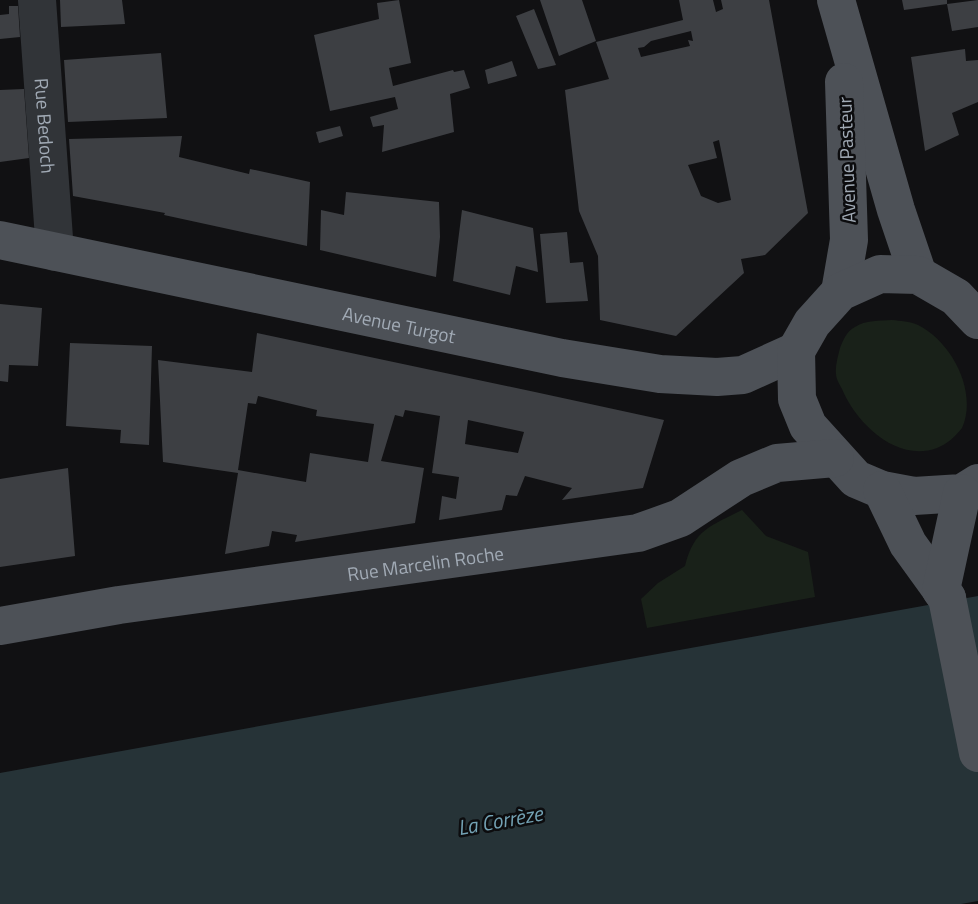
<svg xmlns="http://www.w3.org/2000/svg" width="978" height="904" font-family="'Titillium Web',sans-serif">
<style>
.green{fill:#192119}
.water{fill:#263337}
.building{fill:#3d3f43;fill-rule:evenodd}
.lines{fill:none;stroke-linecap:round;stroke-linejoin:round}
.minor{stroke:#313438;stroke-width:38}
.major{stroke:#4d5157;stroke-width:38}
.labels{text-anchor:middle;dominant-baseline:central;stroke-width:5;stroke-linejoin:round;paint-order:stroke}
.street-label{font-size:19px;fill:#a1aab5;stroke:#0c0c0e}
.water-label{font-size:21px;font-style:italic;fill:#73a2b4;stroke:#0c0c0e}
</style>
<rect width="100%" height="100%" fill="#111113"/>
<path class="green" d="M 892,320 C 900,321 910,321 918,325 C 952,342 978,392 962,428 C 955,437 947,444 937,448 C 897,463 856,423 842,389 C 840,385 836,379 836,374 C 835,366 838,356 840,348 C 843,340 847,331 855,327 C 865,320 880,321 892,320 Z
M 742,510 L 766,536 L 808,552 L 815,597 L 647,628 L 641,599 L 658,583 L 685,566 C 694,529 711,526 742,510 Z"/>
<path class="water" d="M 978,596 L 978,901 L 961,904 L 0,904 L 0,773 Z"/>
<path class="building" d="M 60,0 L 122,0 L 125,24 L 61,27 Z
M 399,0 L 411,63 L 389,68 L 393,86 L 453,70 L 454,72 L 464,70 L 470,88 L 450,94 L 454,132 L 382,152 L 384,125 L 373,127 L 370,117 L 398,109 L 395,97 L 330,111 L 314,35 L 379,19 L 377,3 Z
M 540,0 L 582,0 L 596,41 L 559,56 Z
M 679,0 L 713,0 L 716,12 L 723,9 L 721,0 L 769,0 L 808,213 L 765,255 L 741,259 L 744,273 L 676,336 L 600,320 L 598,256 L 579,211 L 565,90 L 609,79 L 596,42 L 683,20 ZM 691,31 L 693,41 L 688,40 L 690,46 L 641,57 L 638,48 L 644,47 L 651,41 ZM 719,140 L 731,200 L 718,203 L 701,196 L 688,165 L 717,158 L 713,142 Z
M 902,0 L 947,0 L 947,4 L 904,10 Z
M 978,0 L 978,27 L 952,31 L 947,4 Z
M 9,6 L 18,6 L 20,37 L 0,39 L 0,15 L 9,14 Z
M 534,9 L 556,65 L 538,69 L 516,16 Z
M 965,49 L 966,61 L 978,60 L 978,102 L 952,113 L 959,135 L 925,151 L 911,57 Z
M 161,53 L 167,118 L 68,122 L 64,60 Z
M 512,61 L 517,76 L 488,84 L 485,70 Z
M 24,89 L 29,158 L 0,162 L 0,90 Z
M 340,126 L 343,136 L 319,143 L 316,132 Z
M 182,136 L 179,157 L 249,174 L 250,169 L 310,182 L 307,246 L 164,215 L 165,213 L 73,196 L 69,139 Z
M 346,192 L 439,202 L 440,237 L 436,277 L 320,250 L 321,210 L 344,215 Z
M 462,210 L 533,228 L 538,272 L 516,266 L 510,295 L 453,281 Z
M 567,232 L 570,263 L 583,262 L 588,301 L 546,303 L 540,234 Z
M 0,304 L 42,308 L 38,366 L 9,365 L 8,382 L 0,381 Z
M 257,333 L 535,392 L 664,420 L 643,488 L 562,500 L 572,488 L 525,476 L 517,496 L 506,495 L 502,510 L 439,520 L 442,496 L 456,499 L 459,477 L 432,473 L 440,416 L 405,410 L 403,417 L 395,415 L 381,461 L 424,468 L 415,523 L 295,542 L 297,535 L 272,531 L 269,546 L 225,554 L 238,473 L 163,462 L 158,360 L 252,372 ZM 258,396 L 317,410 L 316,416 L 374,424 L 368,462 L 310,453 L 306,482 L 238,470 L 248,403 L 256,404 ZM 468,420 L 524,432 L 518,453 L 465,444 Z
M 70,343 L 152,346 L 149,445 L 120,443 L 121,430 L 66,426 Z
M 68,468 L 75,556 L 0,567 L 0,479 Z"/>
<g class="lines">
<path class="minor" id="s1" d="M 37,0 L 55,252"/>
<g class="major">
<path d="M 836,0 L 896,210 L 918,275"/>
<path id="s2" d="M 0,240 L 562,358 L 660,374 L 717,377 L 743,375 L 796,351"/>
<path d="M 840,292 L 849,240 L 844,82"/>
<path d="M 978,320 L 956,297 L 918,275 L 880,274 L 840,292 L 812,323 L 796,351 L 797,399 L 808,426 L 856,479 L 882,490 L 914,496 L 962,493 L 978,483"/>
<path d="M 882,490 L 908,544 L 947,598"/>
<path d="M 962,493 L 941,590 L 947,598 L 978,753"/>
<path id="s3" d="M 0,626 L 119,605 L 638,533 L 680,518 L 741,478 L 777,463 L 835,458"/>
</g>
</g>
<g class="labels">
<g class="street-label">
<text stroke="none"><textPath href="#s1" startOffset="126">Rue Bedoch</textPath></text>
<text transform="translate(846 160) rotate(-92)">Avenue Pasteur</text>
<text stroke="none"><textPath href="#s2" startOffset="408">Avenue Turgot</textPath></text>
<text stroke="none"><textPath href="#s3" startOffset="430">Rue Marcelin Roche</textPath></text>
</g>
<g class="water-label">
<text transform="translate(500 820) rotate(-10)">La Corrèze</text>
</g>
</g>
</svg>
